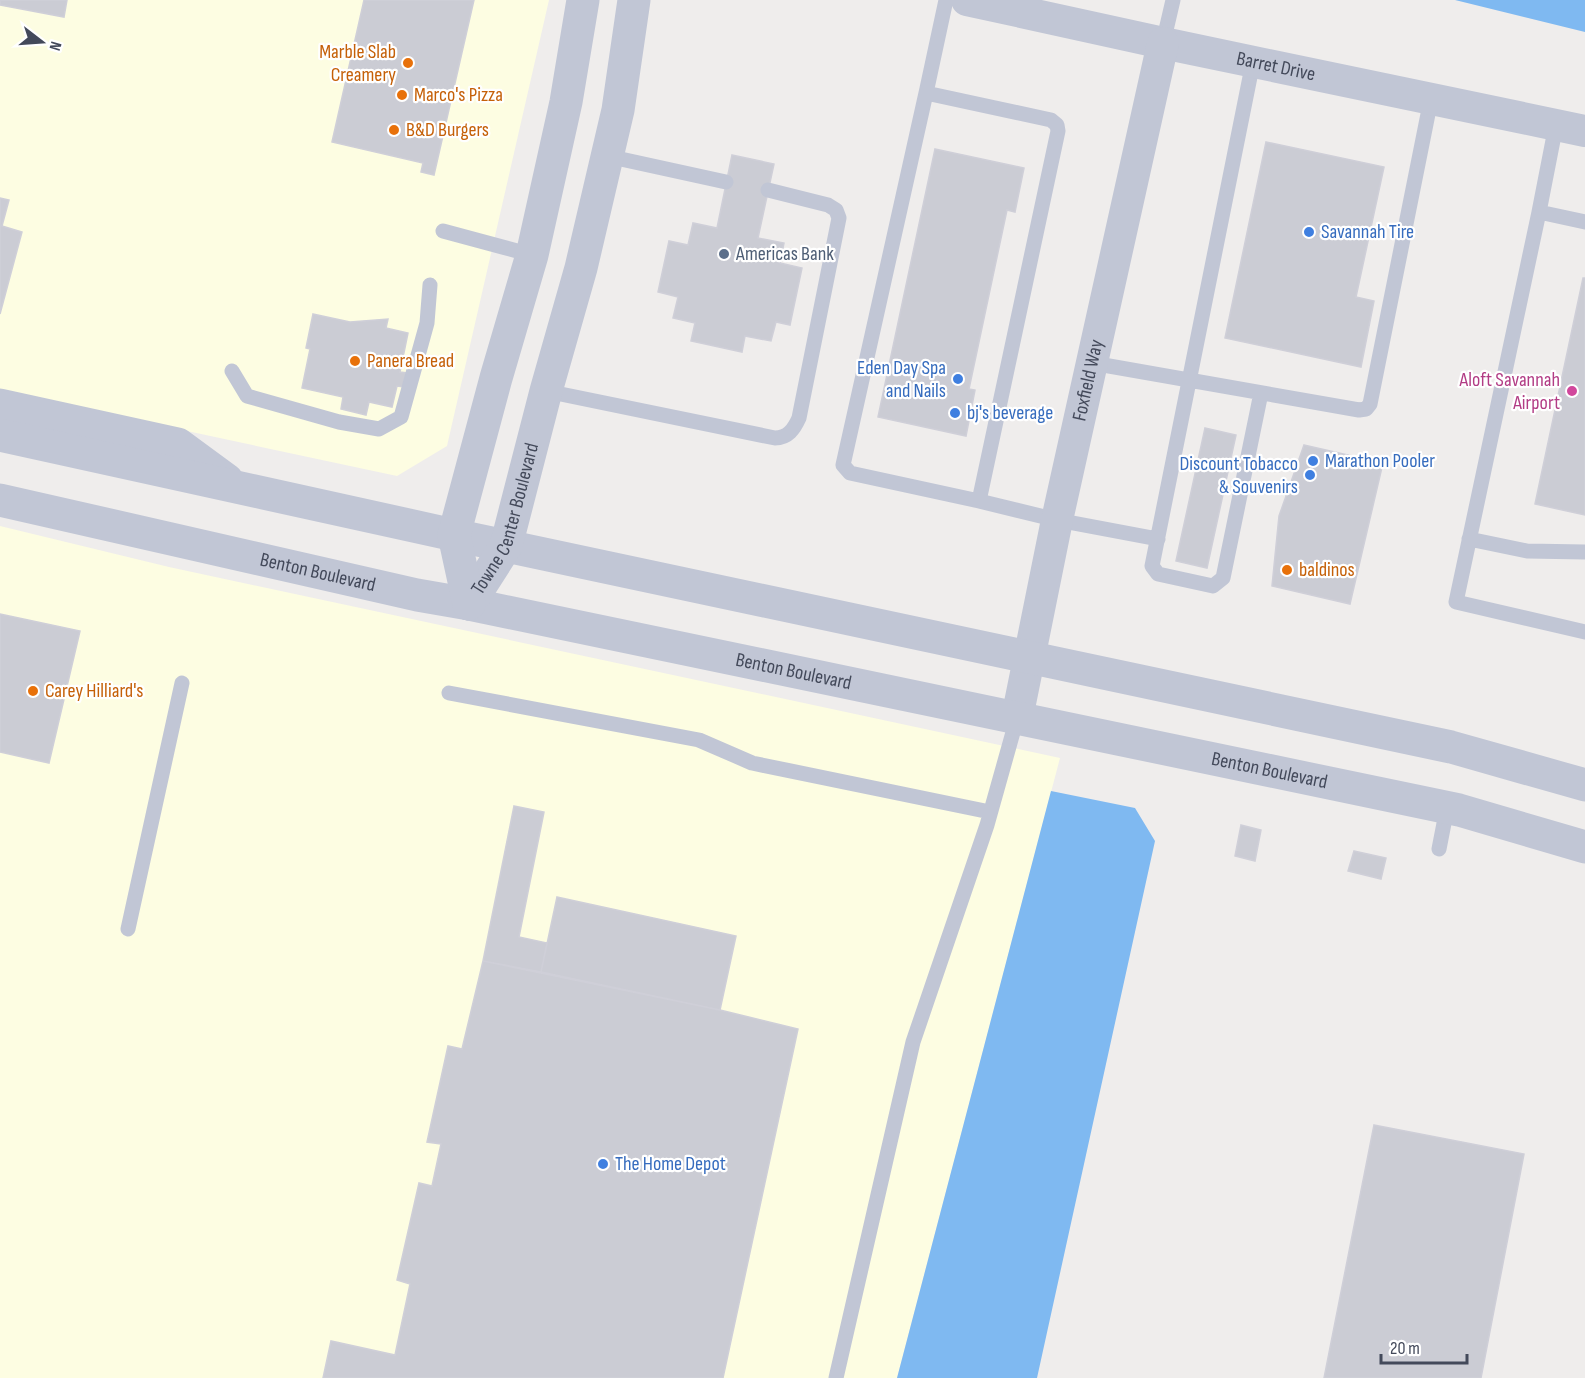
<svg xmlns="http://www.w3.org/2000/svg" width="1585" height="1378" font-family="'Sofia Sans Condensed',sans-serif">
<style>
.commercial{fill:#fdfde2}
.water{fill:#7fb9f1}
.building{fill:#cbccd4;stroke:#cfcfd8;stroke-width:1.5}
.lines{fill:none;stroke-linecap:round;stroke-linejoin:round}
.service{stroke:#c1c6d5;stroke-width:15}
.minor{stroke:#c1c6d5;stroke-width:32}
.tertiary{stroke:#c1c6d5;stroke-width:33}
.food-dot{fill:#e8710a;stroke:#fff;stroke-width:2}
.shop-dot{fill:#3f7fe0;stroke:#fff;stroke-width:2}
.service-dot{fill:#5c6f8a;stroke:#fff;stroke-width:2}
.hotel-dot{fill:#d1479c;stroke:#fff;stroke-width:2}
.labels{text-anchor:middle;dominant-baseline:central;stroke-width:4.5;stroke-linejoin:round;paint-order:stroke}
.food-label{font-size:20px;fill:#c56008;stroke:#fff;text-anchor:start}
.street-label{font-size:20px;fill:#43495a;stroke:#fff}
.shop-label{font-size:20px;fill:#366cbe;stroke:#fff;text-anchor:start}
.service-label{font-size:20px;fill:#4e5e75;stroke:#fff;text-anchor:start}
.hotel-label{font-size:20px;fill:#b23c85;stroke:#fff;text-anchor:end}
</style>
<rect width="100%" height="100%" fill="#efedec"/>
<path class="commercial" d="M 0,0 L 549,0 L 447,446 L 397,476 L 0,391 Z
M 0,526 L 169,567 L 1060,758 L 897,1378 L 0,1378 Z"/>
<path class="water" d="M 1455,0 L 1585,0 L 1585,32 Z
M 1051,791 L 1135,808 L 1155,841 L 1037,1378 L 897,1378 Z"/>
<path class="building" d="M 0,0 L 67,0 L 64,17 L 0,5 Z
M 364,0 L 474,0 L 434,175 L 421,172 L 423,163 L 332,142 Z
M 1266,142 L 1384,167 L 1356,297 L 1374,301 L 1361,367 L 1225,338 Z
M 935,149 L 1024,168 L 1015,212 L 1007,210 L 969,389 L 975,390 L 966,436 L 878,417 Z
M 732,155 L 774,164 L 758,238 L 784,243 L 780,263 L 802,268 L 790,325 L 776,322 L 771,341 L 745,336 L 742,352 L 691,341 L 695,323 L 673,318 L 678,297 L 658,292 L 669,241 L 688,245 L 693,223 L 717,228 Z
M 0,198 L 9,200 L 2,226 L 22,232 L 0,314 Z
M 1583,278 L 1585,278 L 1585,515 L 1535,504 Z
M 313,314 L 350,322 L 388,319 L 386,328 L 408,333 L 400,372 L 407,373 L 404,387 L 397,386 L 392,407 L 369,402 L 366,415 L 341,409 L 343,397 L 302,388 L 310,349 L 306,348 Z
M 1205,428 L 1236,435 L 1207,568 L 1176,561 Z
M 1304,445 L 1383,463 L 1350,604 L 1272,586 L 1279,516 Z
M 0,614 L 80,631 L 49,763 L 0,752 Z
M 514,806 L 544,812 L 519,937 L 547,943 L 541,972 L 483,961 Z
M 1241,825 L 1261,830 L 1255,861 L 1235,856 Z
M 1354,851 L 1386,858 L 1381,879 L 1348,871 Z
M 557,897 L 736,936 L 720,1010 L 541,972 Z
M 483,961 L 720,1010 L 798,1029 L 723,1378 L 323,1378 L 331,1341 L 395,1355 L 410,1284 L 397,1280 L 419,1183 L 432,1186 L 441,1144 L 427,1142 L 448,1046 L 462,1049 Z
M 1374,1125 L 1524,1154 L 1481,1378 L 1324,1378 Z"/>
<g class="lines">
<path class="service" d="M 946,0 L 926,93 L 1051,120 L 1057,125 L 1058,131 L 979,501 L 1057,520 L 1158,539
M 1163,43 L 1173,0
M 1253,62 L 1152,566 L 1158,574 L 1213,586 L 1223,578 L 1261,393
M 926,93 L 843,465 L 850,473 L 979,501
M 607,156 L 726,182
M 1539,212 L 1556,125
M 1585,222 L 1539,212 L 1456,602 L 1585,632
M 443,231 L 532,255
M 1092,363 L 1359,410 L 1366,409 L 1370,404 L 1431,99
M 232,371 L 247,396 L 339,422 L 379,429 L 401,417 L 427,323 L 430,285
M 546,391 L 775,438 C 788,438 794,429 799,418 L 839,218 L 836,210 L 828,205 L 768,190
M 1469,539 L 1527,551 L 1585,552
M 449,693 L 699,740 L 752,763 L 990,812
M 1439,849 L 1447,808
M 128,929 L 182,683
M 836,1378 L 913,1042 L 987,825 L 1017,718"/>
<g class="minor">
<path id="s1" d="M 967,0 L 1163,43 L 1585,131"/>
<path id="s2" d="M 1017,718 L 1057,520 L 1163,43"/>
</g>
<g class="tertiary">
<path d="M 0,405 L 178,444 L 227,480"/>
<path d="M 0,435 L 454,535 L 1451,747 L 1585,785"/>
<path id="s3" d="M 0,500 L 417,595 L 469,604 L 1459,810 L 1585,847"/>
<path id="s4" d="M 469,604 L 506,546 L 546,391 L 581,268 L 618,110 L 634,0"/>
<path d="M 469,604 L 454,535 L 496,378 L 532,255 L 566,102 L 583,0"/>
</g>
</g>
<g class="food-dot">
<circle cx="408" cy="63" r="6"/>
<circle cx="402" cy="95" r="6"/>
<circle cx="394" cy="130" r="6"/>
<circle cx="355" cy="361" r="6"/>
<circle cx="1287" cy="570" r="6"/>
<circle cx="33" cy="691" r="6"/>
</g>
<g class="shop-dot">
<circle cx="1309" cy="232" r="6"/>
<circle cx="958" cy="379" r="6"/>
<circle cx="955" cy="413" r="6"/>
<circle cx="1313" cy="461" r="6"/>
<circle cx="1310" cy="475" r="6"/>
<circle cx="603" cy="1164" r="6"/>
</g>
<circle class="service-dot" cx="724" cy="254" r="6"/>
<circle class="hotel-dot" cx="1572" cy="391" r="6"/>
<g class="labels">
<g class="food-label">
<text x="396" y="52" text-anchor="end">Marble Slab<tspan x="396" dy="23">Creamery</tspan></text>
<text x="414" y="95">Marco's Pizza</text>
<text x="406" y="130">B&amp;D Burgers</text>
<text x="367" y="361">Panera Bread</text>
<text x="1299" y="570">baldinos</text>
<text x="45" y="691">Carey Hilliard's</text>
</g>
<g class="street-label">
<text stroke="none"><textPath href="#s1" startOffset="316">Barret Drive</textPath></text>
<text stroke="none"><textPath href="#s2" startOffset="345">Foxfield Way</textPath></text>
<text stroke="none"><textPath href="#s4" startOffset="94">Towne Center Boulevard</textPath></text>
<text stroke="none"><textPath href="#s3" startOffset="326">Benton Boulevard</textPath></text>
<text stroke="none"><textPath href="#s3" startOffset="812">Benton Boulevard</textPath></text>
<text stroke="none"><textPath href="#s3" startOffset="1298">Benton Boulevard</textPath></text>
</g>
<g class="shop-label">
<text x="1321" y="232">Savannah Tire</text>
<text x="946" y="368" text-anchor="end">Eden Day Spa<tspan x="946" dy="23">and Nails</tspan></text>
<text x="967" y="413">bj's beverage</text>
<text x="1325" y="461">Marathon Pooler</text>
<text x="1298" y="464" text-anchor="end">Discount Tobacco<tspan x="1298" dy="23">&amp; Souvenirs</tspan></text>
<text x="615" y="1164">The Home Depot</text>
</g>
<g class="service-label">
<text x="736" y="254">Americas Bank</text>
</g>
<g class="hotel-label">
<text x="1560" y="380">Aloft Savannah<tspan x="1560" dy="23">Airport</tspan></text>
</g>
</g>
<g transform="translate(42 42) rotate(107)" stroke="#ffffff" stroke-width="4.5" paint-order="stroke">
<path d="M0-4.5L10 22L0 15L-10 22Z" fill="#43495a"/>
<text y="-9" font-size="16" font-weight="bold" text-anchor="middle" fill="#43495a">N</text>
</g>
<path d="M1381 1354v9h86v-9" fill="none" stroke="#43495a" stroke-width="3"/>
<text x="1390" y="1354" font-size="18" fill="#43495a" stroke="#ffffff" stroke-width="4.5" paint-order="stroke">20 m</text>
</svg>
